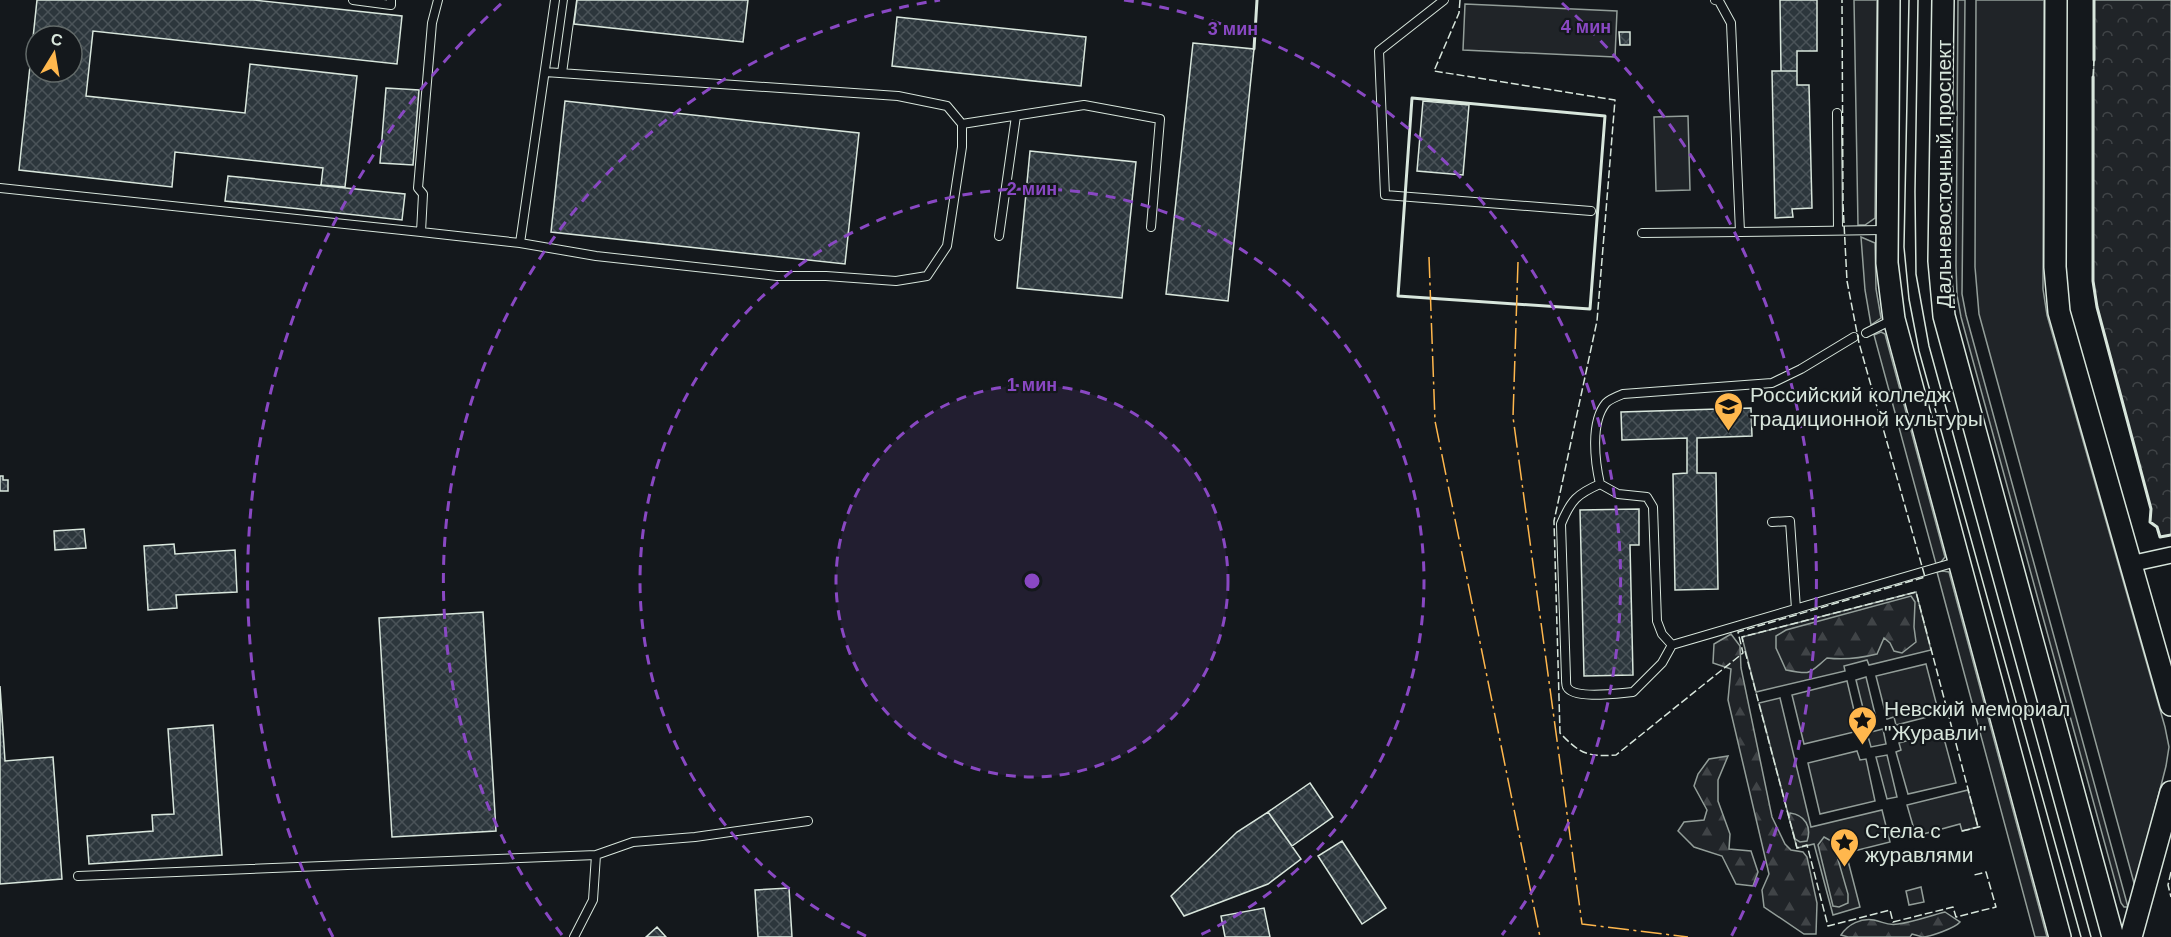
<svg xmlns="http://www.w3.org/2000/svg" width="2171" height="937" font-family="Arial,sans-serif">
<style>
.grass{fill:#202428;stroke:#939e99;stroke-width:1.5}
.forest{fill:url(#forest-firs);stroke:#939e99;stroke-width:1.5}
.park{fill:url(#park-crowns);stroke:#939e99;stroke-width:1.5}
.building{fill:url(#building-cross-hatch);stroke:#d8e6dc;stroke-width:1.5;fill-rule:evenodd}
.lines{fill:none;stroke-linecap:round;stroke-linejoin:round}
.lane-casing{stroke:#d8e6dc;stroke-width:10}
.street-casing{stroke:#d8e6dc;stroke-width:18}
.secondary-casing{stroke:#d8e6dc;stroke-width:24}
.lane{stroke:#14181c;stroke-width:8}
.street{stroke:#14181c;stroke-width:15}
.secondary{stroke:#14181c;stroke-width:21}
.tram{stroke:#d8e6dc;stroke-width:1.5}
.fence{stroke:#d8e6dc;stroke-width:1.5;stroke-dasharray:8 3;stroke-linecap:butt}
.wall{stroke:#d8e6dc;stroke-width:3}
.power{stroke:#ffb74d;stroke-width:1.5;stroke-dasharray:21 4.5 3 4.5;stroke-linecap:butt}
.ring{fill:none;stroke:#8948c3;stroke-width:3;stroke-dasharray:10 8}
.labels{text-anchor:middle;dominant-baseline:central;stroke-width:4.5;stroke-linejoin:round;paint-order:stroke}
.street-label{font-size:21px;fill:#d8e6dc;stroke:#14181c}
.poi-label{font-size:21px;fill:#d8e6dc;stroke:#14181c;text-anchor:start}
.centre{fill:#8948c3;stroke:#14181c;stroke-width:3}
.ring-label{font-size:18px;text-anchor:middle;font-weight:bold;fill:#8948c3;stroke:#14181c;stroke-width:4.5;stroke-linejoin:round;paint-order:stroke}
</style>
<defs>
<pattern id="forest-firs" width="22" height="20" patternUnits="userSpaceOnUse" patternTransform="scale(1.5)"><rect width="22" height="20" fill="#202428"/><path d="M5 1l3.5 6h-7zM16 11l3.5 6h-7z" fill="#404447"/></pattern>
<pattern id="park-crowns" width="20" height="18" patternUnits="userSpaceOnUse" patternTransform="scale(1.5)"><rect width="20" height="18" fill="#202428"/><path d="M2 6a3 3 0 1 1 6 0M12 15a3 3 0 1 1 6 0" fill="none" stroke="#404447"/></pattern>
<pattern id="building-cross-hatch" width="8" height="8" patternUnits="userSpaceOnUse" patternTransform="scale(1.5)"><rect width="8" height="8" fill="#2c363c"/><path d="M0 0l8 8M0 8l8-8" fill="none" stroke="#4a5358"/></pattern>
</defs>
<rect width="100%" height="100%" fill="#14181c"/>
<path class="grass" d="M 1854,0 L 1877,0 L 1875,218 L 1865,225 L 1858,225 Z
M 1958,0 L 1965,0 L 1962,294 L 1966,315 L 2128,907 L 2124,907 L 2121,903 L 1961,317 L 1957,295 L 1956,266 Z
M 1976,0 L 2044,0 L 2043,289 L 2047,315 L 2165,727 L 2169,747 L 2166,766 L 2136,883 L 2134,883 L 1979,314 L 1975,267 Z
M 1465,4 L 1617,11 L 1615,57 L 1463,50 Z
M 1688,116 L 1690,190 L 1656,191 L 1654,117 Z
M 1861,237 L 1875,243 L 1876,289 L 1881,318 L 1871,325 L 1865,290 Z
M 1881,332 L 1885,334 L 1945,557 L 1941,562 L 1936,564 L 1874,335 Z
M 1943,571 L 1949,572 L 2047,937 L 2035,937 L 1937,572 Z
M 1916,592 L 1931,650 L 1869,665 L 1867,660 L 1844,666 L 1845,671 L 1756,692 L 1742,637 Z
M 1926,664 L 1939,714 L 1896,725 L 1894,717 L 1887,719 L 1876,676 Z
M 1866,677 L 1876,718 L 1866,720 L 1856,680 Z
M 1847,681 L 1857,723 L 1852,724 L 1854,732 L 1804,744 L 1792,695 Z
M 1780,698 L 1811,827 L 1882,810 L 1890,842 L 1846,853 L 1860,907 L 1833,915 L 1814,844 L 1797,848 L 1759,703 Z
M 1883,729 L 1886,744 L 1871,747 L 1867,733 Z
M 1942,731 L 1956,783 L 1908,794 L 1896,752 L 1901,750 L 1899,743 Z
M 1857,751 L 1860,760 L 1866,759 L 1875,801 L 1820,814 L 1808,763 Z
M 1887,755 L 1897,797 L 1887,799 L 1876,757 Z
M 1968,790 L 1978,827 L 1962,831 L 1960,824 L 1916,836 L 1907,805 Z
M 1921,887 L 1924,902 L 1909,905 L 1906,891 Z"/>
<path class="forest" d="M 1911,596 L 1915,602 L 1914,627 L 1916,642 L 1902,653 L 1894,651 L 1890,643 L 1884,638 L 1877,654 C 1861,658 1843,660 1827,658 C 1808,674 1812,675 1786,670 L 1776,648 L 1776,636 L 1786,630 Z
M 1731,634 L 1740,646 L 1741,668 L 1772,817 L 1785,844 L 1791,850 L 1803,852 L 1807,857 L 1817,903 L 1816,934 L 1804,934 L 1764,907 L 1762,890 L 1769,874 L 1728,700 L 1731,669 L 1713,663 L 1714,644 Z
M 1728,756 L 1718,780 L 1718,801 L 1730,834 L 1729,849 L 1751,851 L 1758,872 L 1753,886 L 1736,884 L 1722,856 L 1694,847 L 1678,831 L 1684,822 L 1704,820 L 1707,810 L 1694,786 L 1698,774 L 1709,759 Z
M 1790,813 C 1805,815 1812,827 1807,841 L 1800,842 L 1795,839 L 1789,818 Z
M 1824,837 L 1833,842 L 1848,894 L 1848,903 L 1839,907 L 1833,906 L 1818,845 Z
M 1945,912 L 1960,922 C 1955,928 1930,937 1922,937 C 1919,936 1916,935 1912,934 L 1910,937 L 1848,937 L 1841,935 C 1848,924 1861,918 1874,920 C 1884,922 1887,926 1898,924 C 1913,922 1929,916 1945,912 Z"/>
<path class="park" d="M 2094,0 L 2171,0 L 2171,535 L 2160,537 L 2157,527 L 2150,522 L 2151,509 L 2097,307 L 2093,281 Z"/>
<path class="building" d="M 37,0 L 253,0 L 402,16 L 397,64 L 93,31 L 86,96 L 245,113 L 250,64 L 357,76 L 345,187 L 321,185 L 323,168 L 175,152 L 172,187 L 19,170 ZM 36,36 L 72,36 L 72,72 L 36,72 Z
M 577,0 L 748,0 L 743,42 L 574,24 Z
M 1780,0 L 1817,0 L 1817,51 L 1797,51 L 1797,71 L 1781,71 Z
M 897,17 L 1086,37 L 1081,86 L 892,66 Z
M 1619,32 L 1630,32 L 1630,45 L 1620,45 Z
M 1193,43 L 1254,49 L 1228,301 L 1166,294 Z
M 1772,71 L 1797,71 L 1797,85 L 1809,85 L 1812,208 L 1792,209 L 1793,217 L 1775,218 Z
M 386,88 L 419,90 L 413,165 L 380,163 Z
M 565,101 L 859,133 L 845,264 L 551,232 Z
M 1423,101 L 1469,105 L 1463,175 L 1417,171 Z
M 1030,151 L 1136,162 L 1122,298 L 1017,288 Z
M 228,176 L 405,194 L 402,220 L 225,201 Z
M 1751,408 L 1752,436 L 1697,438 L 1697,473 L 1716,473 L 1718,589 L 1675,590 L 1673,474 L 1687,473 L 1687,438 L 1622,440 L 1621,412 Z
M 0,476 L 3,476 L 3,480 L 8,480 L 8,491 L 0,491 Z
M 1639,509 L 1639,545 L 1630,545 L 1633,675 L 1584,676 L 1580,510 Z
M 84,529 L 86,548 L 55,550 L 54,531 Z
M 174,544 L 175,554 L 235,550 L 237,592 L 176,595 L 177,608 L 148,610 L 144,546 Z
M 483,612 L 496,831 L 392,837 L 379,618 Z
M 0,686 L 5,761 L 53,757 L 62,879 L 0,884 Z
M 213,725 L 222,855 L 89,864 L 87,836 L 153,831 L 152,815 L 174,814 L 168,729 Z
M 1310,783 L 1333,817 L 1292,846 L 1268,812 Z
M 1268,812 L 1301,859 L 1268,884 L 1184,916 L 1171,896 L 1237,832 Z
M 1342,841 L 1386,908 L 1362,924 L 1318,856 Z
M 789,888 L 792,937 L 758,937 L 755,890 Z
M 1264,908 L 1270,937 L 1225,937 L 1221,916 Z
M 657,927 L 666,937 L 646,937 Z"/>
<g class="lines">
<defs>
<path id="lane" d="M 353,0 L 391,5 L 391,0
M 1444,0 L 1379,51 L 1385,195 L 1591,211
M 1715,0 L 1719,1 L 1731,23 L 1740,232 L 1884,230
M 562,73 L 572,0
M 1837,113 L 1838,230
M 962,124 L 1084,105 L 1160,119 L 1151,227
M 0,188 L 421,232 L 423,194 L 418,188 L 432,23 L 438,0
M 421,232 L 520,243 L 555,0
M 1642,233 L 1740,232
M 999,236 L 1016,116
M 520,243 L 596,256 L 777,276 L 826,276 L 896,281 L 927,276 L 947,246 L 962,147 L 962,124 L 947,106 L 898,96 L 545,72
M 1866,333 L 1892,320
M 1600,484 C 1577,494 1571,500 1561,524 L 1566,678 C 1566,679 1566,686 1567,687 C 1574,700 1620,693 1633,692 L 1662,663 L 1672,645 L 1956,562
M 1772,522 L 1790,521 L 1796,609
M 1672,645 L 1662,634 L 1657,621 L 1653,507 L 1647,497 L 1618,494 L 1600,484 C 1595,462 1590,422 1606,403 C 1610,399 1618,396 1623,394 L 1772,383 L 1801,369 L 1854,337
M 78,876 L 596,855
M 574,937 L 593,900 L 596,855 L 633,842 L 695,837 L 808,821"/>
<path id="street" d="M 2130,564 L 2171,555"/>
<path id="secondary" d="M 1889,0 L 1887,263 L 1894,319 L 2060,937
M 1943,0 L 1939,261 L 1944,316 L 2113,937
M 2056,0 L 2055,267 L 2059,312 L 2171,705
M 2131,937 L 2171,792"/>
</defs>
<use href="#lane" class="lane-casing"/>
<use href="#street" class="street-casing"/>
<use href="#secondary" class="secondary-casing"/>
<use href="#lane" class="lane"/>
<use href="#street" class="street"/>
<use href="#secondary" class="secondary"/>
<path class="tram" d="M 1909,0 L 1904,247 L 1909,299 L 1919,351 L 2081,937
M 1918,0 L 1915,192 L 1916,274 L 1929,346 L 2091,937"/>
<path class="fence" d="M 1460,0 L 1459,13 L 1434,71 L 1615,100 L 1597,321 L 1554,521 L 1560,733 C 1580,754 1588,757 1616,755 L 1743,653 L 1738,632 L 1925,577 L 1859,343 L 1847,281 L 1843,204 L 1842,0
M 2093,77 L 2094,60
M 1743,642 L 1742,637 L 1916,592 L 1978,827
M 1745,651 L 1797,848 L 1807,845 L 1828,926 L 1890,910 L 1893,922 L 1953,907 L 1956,917 L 1996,907 L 1986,872 L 1974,875
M 1962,831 L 1983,826
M 2171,872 L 2168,885 L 2171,897"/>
<path class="wall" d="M 1254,49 L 1257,0
M 2094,60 L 2094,0
M 2093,77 L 2093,281 L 2097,307 L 2151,509 L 2150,522 L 2157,527 L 2160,537 L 2171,535
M 1412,98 L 1605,116 L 1590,309 L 1398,296 Z"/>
<path class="power" d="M 1429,257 L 1435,421 L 1540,937
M 1518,262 L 1513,417 L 1582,924 L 1688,937"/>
</g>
<circle cx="1032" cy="581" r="196" fill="#8948c3" fill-opacity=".12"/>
<g class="ring">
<circle cx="1032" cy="581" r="196"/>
<path d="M866 936A392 392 0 1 1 1198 936"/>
<path d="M562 935A588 588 0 0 1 940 0M1124 0A588 588 0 0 1 1502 935"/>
<path d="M333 937A784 784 0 0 1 502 3M1562 3A784 784 0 0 1 1731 937"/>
</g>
<defs>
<symbol id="university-pin" viewBox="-11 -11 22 30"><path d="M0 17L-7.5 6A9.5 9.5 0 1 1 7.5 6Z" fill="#ffb74d" stroke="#14181c"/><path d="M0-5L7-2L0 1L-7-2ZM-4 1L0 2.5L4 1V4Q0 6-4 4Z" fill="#111"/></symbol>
<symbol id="sight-pin" viewBox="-11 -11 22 30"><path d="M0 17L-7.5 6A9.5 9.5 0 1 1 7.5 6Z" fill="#ffb74d" stroke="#14181c"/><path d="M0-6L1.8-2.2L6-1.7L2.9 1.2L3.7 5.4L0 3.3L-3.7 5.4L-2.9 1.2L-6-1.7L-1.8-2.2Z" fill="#111"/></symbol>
</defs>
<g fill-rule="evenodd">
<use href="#university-pin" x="1712" y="390" width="33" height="45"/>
<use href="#sight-pin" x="1846" y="704" width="33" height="45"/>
<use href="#sight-pin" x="1828" y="826" width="33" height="45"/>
</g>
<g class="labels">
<g class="street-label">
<text transform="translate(1943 174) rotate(-90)">Дальневосточный проспект</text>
</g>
<g class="poi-label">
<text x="1750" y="394">Российский колледж<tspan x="1750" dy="24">традиционной культуры</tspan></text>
<text x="1884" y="708">Невский мемориал<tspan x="1884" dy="24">"Журавли"</tspan></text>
<text x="1865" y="830">Стела с<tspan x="1865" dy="24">журавлями</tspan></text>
</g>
</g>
<circle cx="1032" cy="581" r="9" class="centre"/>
<g class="ring-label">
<text x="1586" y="33">4 мин</text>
<text x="1233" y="35">3 мин</text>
<text x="1032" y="195">2 мин</text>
<text x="1032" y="391">1 мин</text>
</g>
<g transform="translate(54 54) rotate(11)"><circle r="28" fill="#14181c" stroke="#626a69" stroke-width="1.5"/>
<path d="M0-4.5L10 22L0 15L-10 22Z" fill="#ffb74d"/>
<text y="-9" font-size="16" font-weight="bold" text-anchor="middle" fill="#d8e6dc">С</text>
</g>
</svg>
